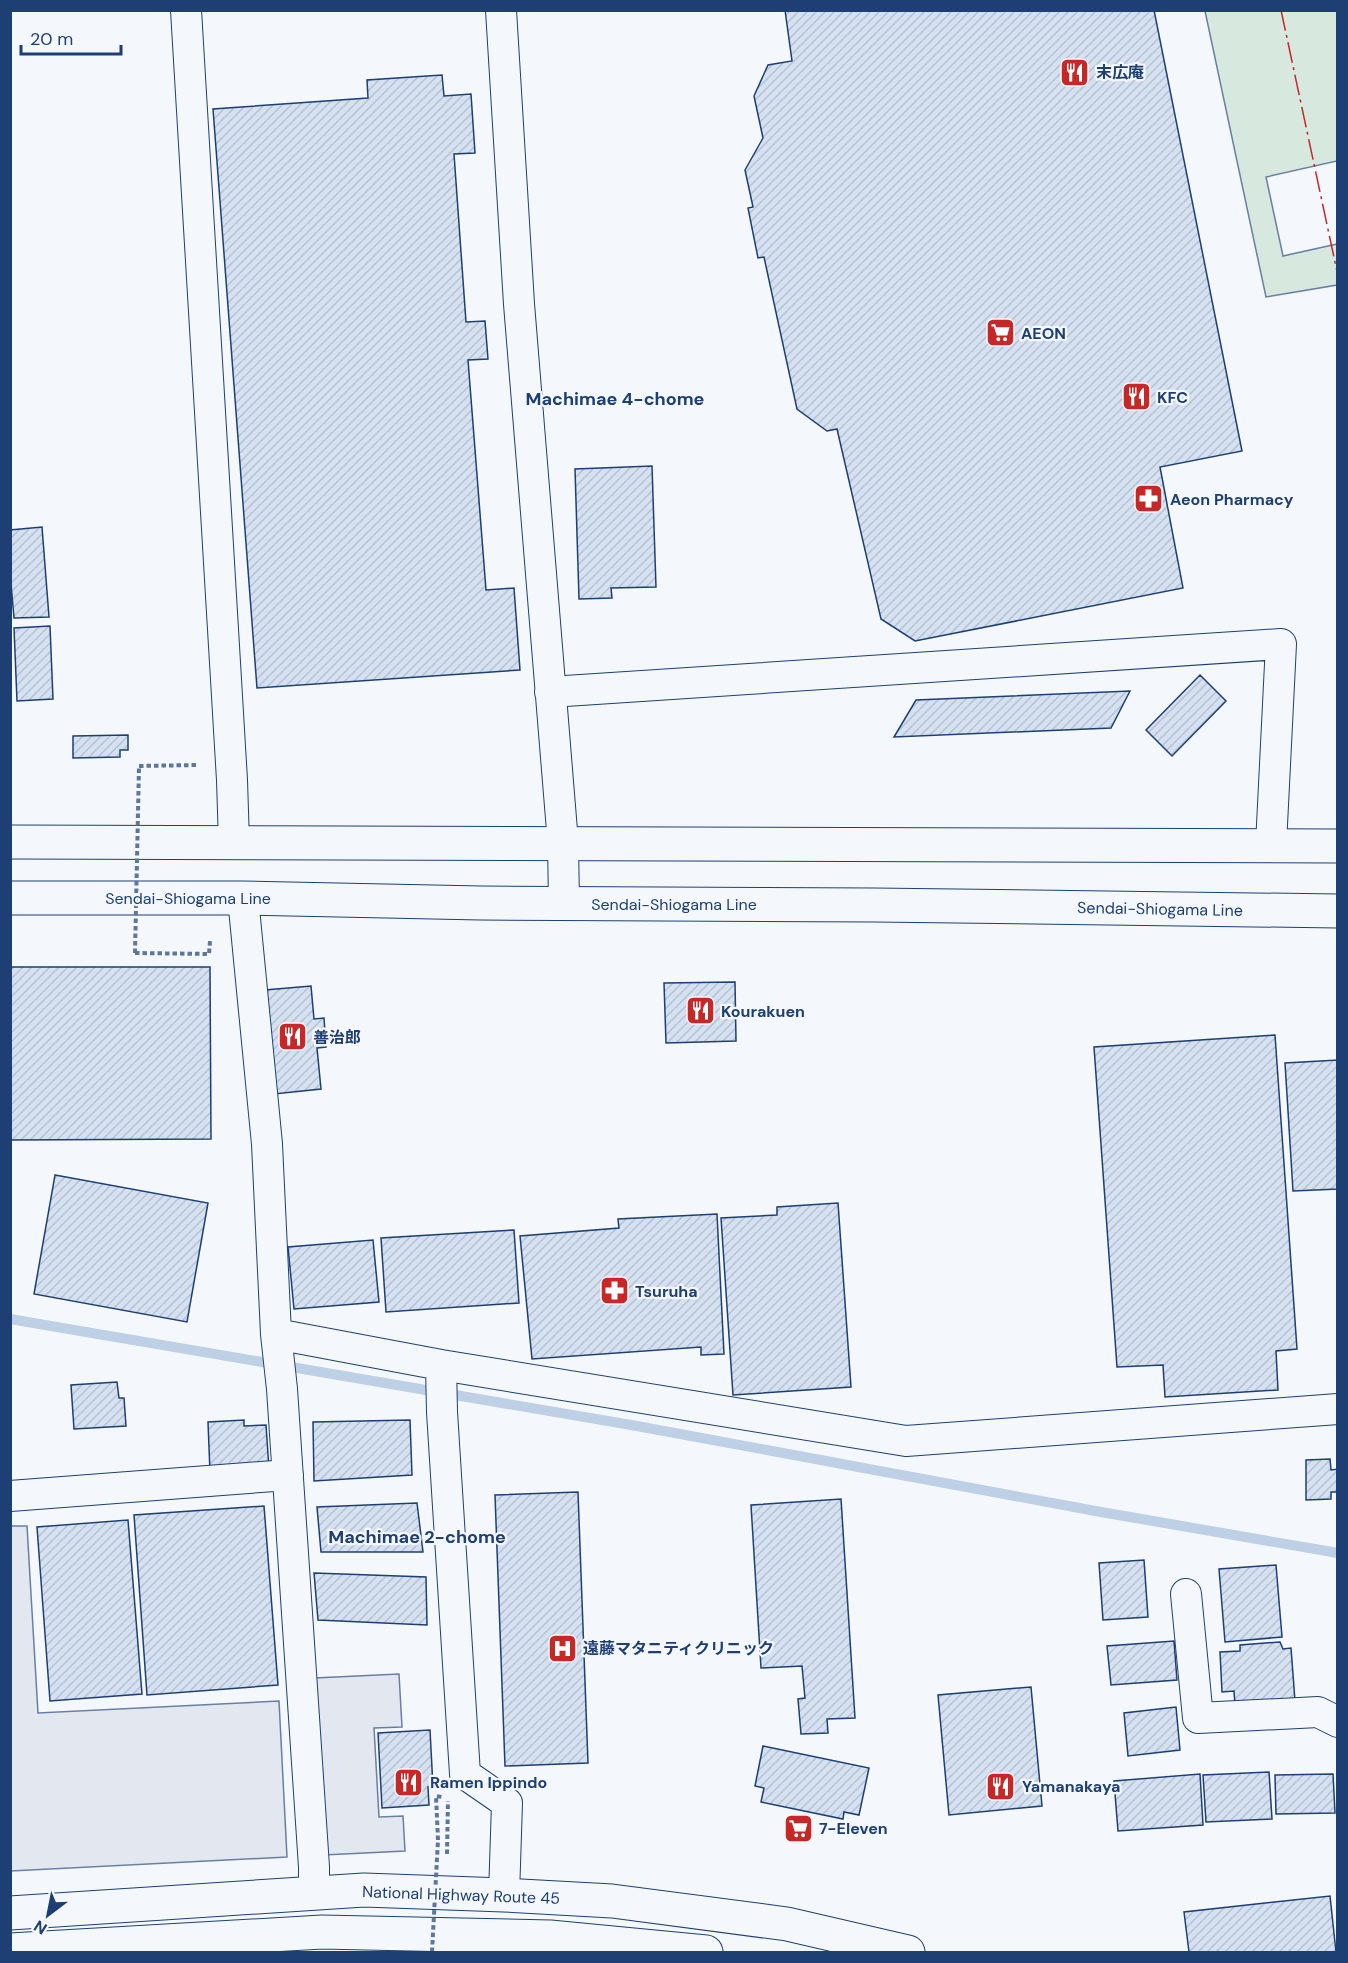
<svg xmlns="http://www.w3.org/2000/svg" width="1348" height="1963" font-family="'DM Sans','Noto Sans JP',sans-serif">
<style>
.green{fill:#d7e8df;stroke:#687fa3;stroke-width:1.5}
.parking{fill:#e3e8f0;stroke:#687fa3;stroke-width:1.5}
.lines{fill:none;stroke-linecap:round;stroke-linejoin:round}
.stream{stroke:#bed0e5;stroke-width:10}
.building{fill:url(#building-hatch);stroke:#1d3f73;stroke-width:1.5}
.street-casing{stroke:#1d3f73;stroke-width:32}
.primary-casing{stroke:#1d3f73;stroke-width:35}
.highway-casing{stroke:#1d3f73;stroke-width:35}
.path{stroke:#5e769c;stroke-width:4;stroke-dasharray:4.5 3;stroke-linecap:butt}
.street{stroke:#f4f7fb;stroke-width:30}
.primary{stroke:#f4f7fb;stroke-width:33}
.highway{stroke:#f4f7fb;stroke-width:33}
.path-bridge{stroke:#5e769c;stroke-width:4;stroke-dasharray:4.5 3;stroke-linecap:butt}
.power{stroke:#c62828;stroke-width:1.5;stroke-dasharray:21 4.5 3 4.5;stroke-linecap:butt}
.labels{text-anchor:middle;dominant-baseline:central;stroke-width:4.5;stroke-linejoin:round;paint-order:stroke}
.poi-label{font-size:16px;font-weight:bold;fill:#1d3f73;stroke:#f4f7fb;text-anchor:start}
.street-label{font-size:16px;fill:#1d3f73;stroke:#f4f7fb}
.neighbourhood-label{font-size:18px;font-weight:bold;fill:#1d3f73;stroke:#f4f7fb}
</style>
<defs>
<pattern id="building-hatch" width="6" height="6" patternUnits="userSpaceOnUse" patternTransform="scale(1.5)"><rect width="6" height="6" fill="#d5e0f0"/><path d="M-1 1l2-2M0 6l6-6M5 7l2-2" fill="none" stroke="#b6c1d1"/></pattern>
</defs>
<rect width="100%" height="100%" fill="#f4f7fb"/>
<path class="green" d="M 1205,11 L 1337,11 L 1337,161 L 1266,177 L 1283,256 L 1337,244 L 1337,285 L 1266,297 Z"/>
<path class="parking" d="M 11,1526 L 27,1526 L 38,1713 L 279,1701 L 287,1857 L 11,1871 Z
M 399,1674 L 402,1727 L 374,1728 L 379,1817 L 403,1816 L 405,1851 L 324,1855 L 315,1678 Z"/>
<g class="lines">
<path class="stream" d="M 10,1319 L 637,1426 L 1101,1512 L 1338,1553"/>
</g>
<path class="building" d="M 785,10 L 1154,10 L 1242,451 L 1160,467 L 1183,588 L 915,641 L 881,619 L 837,429 L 827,431 L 797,409 L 764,257 L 758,258 L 748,208 L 753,207 L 745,170 L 763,138 L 754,96 L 768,65 L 792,61 Z
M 442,75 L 444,96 L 471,94 L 475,153 L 454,154 L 466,322 L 485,321 L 488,359 L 468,360 L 486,590 L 514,588 L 520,670 L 257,688 L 213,109 L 368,98 L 367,80 Z
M 652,466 L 656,587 L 611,588 L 612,598 L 579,599 L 575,469 Z
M 42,527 L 49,617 L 14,618 L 10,572 L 10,530 Z
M 50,626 L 53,699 L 17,701 L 14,628 Z
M 1200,675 L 1226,701 L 1172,756 L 1146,730 Z
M 1130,691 L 1111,728 L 894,737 L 916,700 Z
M 128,735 L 128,750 L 120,750 L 120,757 L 73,758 L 73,736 Z
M 10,967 L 210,967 L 211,1139 L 10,1140 Z
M 735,982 L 736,1041 L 666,1043 L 664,983 Z
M 311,986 L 314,1019 L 324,1018 L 326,1047 L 317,1048 L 321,1089 L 274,1094 L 265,990 Z
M 1275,1035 L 1297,1349 L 1276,1351 L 1278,1390 L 1165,1397 L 1163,1365 L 1117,1367 L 1094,1047 Z
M 1338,1060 L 1338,1189 L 1293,1191 L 1285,1063 Z
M 55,1175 L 208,1203 L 187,1322 L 34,1294 Z
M 838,1203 L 851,1387 L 733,1395 L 721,1218 L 777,1215 L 777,1207 Z
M 717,1214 L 724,1354 L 701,1355 L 701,1347 L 532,1359 L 520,1236 L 619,1228 L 618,1219 Z
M 514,1230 L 519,1303 L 386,1312 L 381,1238 Z
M 373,1240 L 379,1302 L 294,1309 L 288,1247 Z
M 117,1382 L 119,1398 L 124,1398 L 126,1426 L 74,1429 L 71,1385 Z
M 244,1420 L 244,1426 L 266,1425 L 269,1469 L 210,1472 L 208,1422 Z
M 410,1420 L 412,1475 L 314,1481 L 313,1422 Z
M 1330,1459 L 1331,1470 L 1338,1469 L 1338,1492 L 1331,1492 L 1331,1499 L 1306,1500 L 1306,1460 Z
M 578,1492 L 588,1763 L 505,1766 L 495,1495 Z
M 841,1499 L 855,1718 L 827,1719 L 828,1733 L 801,1734 L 798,1699 L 805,1698 L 802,1666 L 761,1668 L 751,1505 Z
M 417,1503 L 423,1552 L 321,1552 L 317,1507 Z
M 264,1506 L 278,1685 L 147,1695 L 134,1515 Z
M 128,1520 L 142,1694 L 50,1701 L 37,1527 Z
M 1144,1560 L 1148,1617 L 1103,1620 L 1099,1563 Z
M 1276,1565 L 1282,1637 L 1225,1642 L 1219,1569 Z
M 314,1573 L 426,1577 L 427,1625 L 318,1620 Z
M 1174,1641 L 1177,1680 L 1111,1685 L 1107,1646 Z
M 1280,1642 L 1283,1649 L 1291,1648 L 1295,1701 L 1235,1705 L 1234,1691 L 1222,1692 L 1220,1652 L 1240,1651 L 1240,1645 Z
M 1031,1687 L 1042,1806 L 949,1815 L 938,1695 Z
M 1176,1707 L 1180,1750 L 1128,1756 L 1124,1713 Z
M 430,1730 L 433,1787 L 428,1787 L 429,1805 L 382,1808 L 378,1733 Z
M 763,1746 L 869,1768 L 859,1815 L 844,1812 L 843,1819 L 761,1802 L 764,1788 L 755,1786 Z
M 1269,1772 L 1272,1819 L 1206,1822 L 1203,1775 Z
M 1200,1774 L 1203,1825 L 1118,1831 L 1114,1781 Z
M 1333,1774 L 1335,1813 L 1276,1814 L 1275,1775 Z
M 1330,1896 L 1336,1952 L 1189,1952 L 1184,1912 Z"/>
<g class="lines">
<defs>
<path id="street" d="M 186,10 L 232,780 L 234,843
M 501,10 L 519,304 L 563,843 L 564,903
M 550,692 L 1281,644 L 1271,845
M 243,898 L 267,1144 L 276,1334 L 282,1389 L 314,1867 L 314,1894
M 276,1334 L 441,1365 L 906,1441 L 1338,1409
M 441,1365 L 442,1412 L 465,1774 L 507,1803 L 504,1895
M 10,1496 L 288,1475
M 1186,1594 L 1198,1718 L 1318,1712 L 1338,1722"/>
<path id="primary" d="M 10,842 L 1338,846
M 10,898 L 243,898 L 481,903 L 874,905 L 1338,911"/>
<path id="highway" d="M 10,1913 L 364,1890 L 504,1895 L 612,1901 L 787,1924 L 908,1952
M 10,1950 L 322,1932 L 550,1937 L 706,1952"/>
</defs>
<use href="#street" class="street-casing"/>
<use href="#primary" class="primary-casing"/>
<use href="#highway" class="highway-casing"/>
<path class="path" d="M 139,766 L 198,765
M 135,953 L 209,954 L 210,941
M 438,1840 L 436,1796 L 442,1797
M 447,1854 L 448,1801"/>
<use href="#street" class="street"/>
<use href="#primary" class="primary"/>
<use href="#highway" class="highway"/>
<path class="path-bridge" d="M 135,953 L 139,766
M 432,1952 L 438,1840"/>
<path class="power" d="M 1281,10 L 1338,276"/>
</g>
<defs>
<symbol id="restaurant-square" viewBox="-11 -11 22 22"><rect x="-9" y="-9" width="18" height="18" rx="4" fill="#c62828" stroke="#f4f7fb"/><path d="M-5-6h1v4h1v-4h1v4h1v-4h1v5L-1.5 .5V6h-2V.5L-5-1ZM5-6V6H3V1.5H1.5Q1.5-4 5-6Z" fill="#fff"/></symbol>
<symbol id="supermarket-square" viewBox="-11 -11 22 22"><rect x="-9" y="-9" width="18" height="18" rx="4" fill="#c62828" stroke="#f4f7fb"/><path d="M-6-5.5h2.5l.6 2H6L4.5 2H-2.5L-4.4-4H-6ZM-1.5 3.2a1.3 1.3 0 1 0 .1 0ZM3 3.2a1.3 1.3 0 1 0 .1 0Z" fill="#fff"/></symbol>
<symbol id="pharmacy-square" viewBox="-11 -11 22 22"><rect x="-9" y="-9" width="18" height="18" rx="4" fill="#c62828" stroke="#f4f7fb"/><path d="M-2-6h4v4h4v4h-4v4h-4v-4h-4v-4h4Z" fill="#fff"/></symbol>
<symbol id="hospital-square" viewBox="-11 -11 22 22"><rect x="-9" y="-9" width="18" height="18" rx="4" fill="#c62828" stroke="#f4f7fb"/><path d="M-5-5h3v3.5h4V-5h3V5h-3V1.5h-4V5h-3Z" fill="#fff"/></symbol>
</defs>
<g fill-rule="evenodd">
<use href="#restaurant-square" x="1058" y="56" width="33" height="33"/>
<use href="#supermarket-square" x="984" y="316" width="33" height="33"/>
<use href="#restaurant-square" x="1120" y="380" width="33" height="33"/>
<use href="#pharmacy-square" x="1132" y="482" width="33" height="33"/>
<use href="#restaurant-square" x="684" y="994" width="33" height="33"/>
<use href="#restaurant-square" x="276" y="1020" width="33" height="33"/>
<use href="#pharmacy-square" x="598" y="1274" width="33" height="33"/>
<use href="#hospital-square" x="546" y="1632" width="33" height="33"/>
<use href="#restaurant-square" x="392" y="1766" width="33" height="33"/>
<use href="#restaurant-square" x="984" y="1770" width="33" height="33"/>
<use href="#supermarket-square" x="782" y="1812" width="33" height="33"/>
</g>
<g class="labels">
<g class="poi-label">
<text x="1096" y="72">末広庵</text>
<text x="1021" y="333">AEON</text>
<text x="1157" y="397">KFC</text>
<text x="1170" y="499">Aeon Pharmacy</text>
<text x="721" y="1011">Kourakuen</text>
<text x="313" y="1037">善治郎</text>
<text x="635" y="1291">Tsuruha</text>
<text x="583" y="1648">遠藤マタニティクリニック</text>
<text x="430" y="1782">Ramen Ippindo</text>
<text x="1022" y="1786">Yamanakaya</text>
<text x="819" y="1828">7-Eleven</text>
</g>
<g class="street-label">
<text x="188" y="898">Sendai-Shiogama Line</text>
<text x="674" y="904">Sendai-Shiogama Line</text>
<text transform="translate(1160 909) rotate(1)">Sendai-Shiogama Line</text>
<text transform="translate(461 1895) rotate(2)">National Highway Route 45</text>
</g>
<g class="neighbourhood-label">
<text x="615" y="399">Machimae 4-chome</text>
<text x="417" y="1537">Machimae 2-chome</text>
</g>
</g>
<rect width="1348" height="1963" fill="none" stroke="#1d3f73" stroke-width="24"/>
<g transform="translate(48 1915) rotate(212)" stroke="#f4f7fb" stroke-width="4.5" paint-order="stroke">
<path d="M0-4.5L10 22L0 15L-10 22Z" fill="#1d3f73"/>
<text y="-9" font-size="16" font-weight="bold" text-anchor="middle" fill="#1d3f73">N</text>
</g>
<path d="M21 45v9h100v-9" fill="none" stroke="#1d3f73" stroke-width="3"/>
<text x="30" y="45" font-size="18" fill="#1d3f73" stroke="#f4f7fb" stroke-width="4.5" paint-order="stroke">20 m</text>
</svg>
